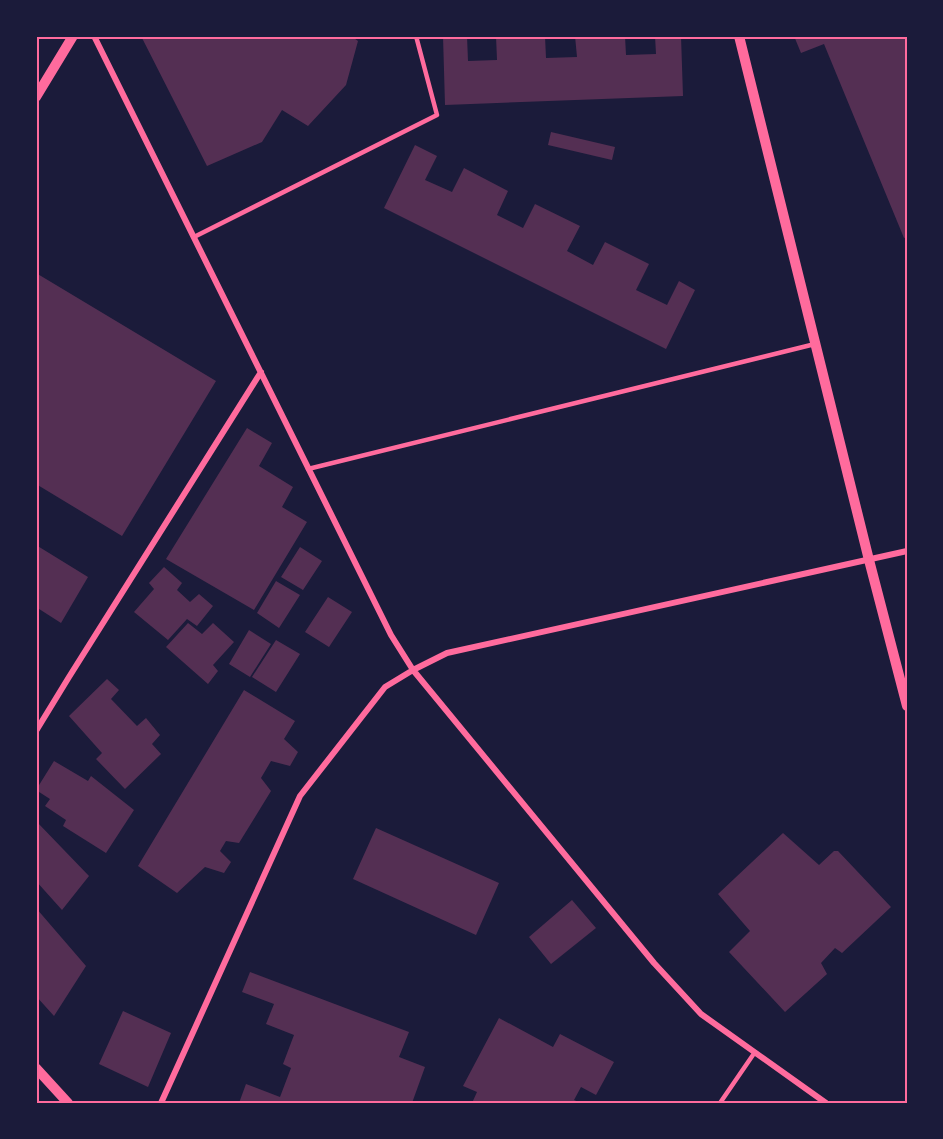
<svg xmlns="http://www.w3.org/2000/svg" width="943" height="1139" font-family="Arial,sans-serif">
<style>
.building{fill:#542f53}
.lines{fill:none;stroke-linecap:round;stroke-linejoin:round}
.service{stroke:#ff6b9d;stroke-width:4.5}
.minor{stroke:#ff6b9d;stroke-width:6}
.tertiary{stroke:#ff6b9d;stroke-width:10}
.neatline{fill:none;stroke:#ff6b9d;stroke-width:2}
</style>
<rect width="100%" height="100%" fill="#1b1b3a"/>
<path class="building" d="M 141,36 L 351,36 L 358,41 L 346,85 L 308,126 L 282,110 L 262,142 L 207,166 Z
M 443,36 L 467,36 L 468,61 L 497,60 L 496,36 L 545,36 L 546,58 L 577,57 L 575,36 L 625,36 L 626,55 L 656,54 L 655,36 L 681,36 L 683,96 L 445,105 Z
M 794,36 L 907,36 L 907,237 L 904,238 L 824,44 L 801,53 Z
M 551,132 L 615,147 L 612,160 L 548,145 Z
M 415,145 L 437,156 L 425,180 L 452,192 L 464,168 L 508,191 L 497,215 L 523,228 L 535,204 L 580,226 L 567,251 L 593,265 L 605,242 L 649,264 L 636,290 L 667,305 L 679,281 L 695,290 L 666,349 L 384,208 Z
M 36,273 L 216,381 L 122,536 L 36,484 Z
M 247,428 L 272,443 L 259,466 L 293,487 L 282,507 L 307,522 L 254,610 L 166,559 Z
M 36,545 L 88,577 L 61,623 L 36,607 Z
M 300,547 L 322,561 L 303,590 L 281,577 Z
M 164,567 L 182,583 L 177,590 L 190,602 L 199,594 L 213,606 L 197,626 L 187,619 L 168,640 L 134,612 L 154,589 L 149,583 Z
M 276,581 L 300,595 L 279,628 L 257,613 Z
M 328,597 L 352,612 L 329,647 L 305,632 Z
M 188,623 L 202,634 L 213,623 L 234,642 L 213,665 L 218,671 L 208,684 L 166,647 Z
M 249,630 L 271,644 L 250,677 L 229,664 Z
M 276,640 L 300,654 L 276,692 L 252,677 Z
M 107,679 L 119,690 L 111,699 L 137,726 L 146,718 L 160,735 L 152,744 L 161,754 L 125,789 L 96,759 L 102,753 L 69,716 Z
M 244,690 L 295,721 L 284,739 L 298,752 L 290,766 L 271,761 L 261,778 L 271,791 L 239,843 L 226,841 L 220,851 L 231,862 L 224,873 L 205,867 L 177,893 L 138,866 Z
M 54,761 L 88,781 L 91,776 L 134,810 L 106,853 L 63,826 L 66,820 L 45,806 L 50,799 L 36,790 Z
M 36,821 L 89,876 L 62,910 L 36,881 Z
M 376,828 L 499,883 L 476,935 L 353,879 Z
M 783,833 L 819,865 L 834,851 L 838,851 L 891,907 L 842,953 L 835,948 L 821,963 L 827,974 L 785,1012 L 729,952 L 750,931 L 718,894 Z
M 572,900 L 596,928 L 551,964 L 529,937 Z
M 36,908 L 86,966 L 54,1016 L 36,996 Z
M 250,972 L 409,1032 L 399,1057 L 425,1067 L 412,1103 L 239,1103 L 246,1084 L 280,1097 L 291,1068 L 283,1064 L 294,1035 L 266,1024 L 274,1004 L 242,992 Z
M 123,1011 L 171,1033 L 148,1087 L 99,1064 Z
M 499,1018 L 553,1047 L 560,1034 L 614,1062 L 596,1095 L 581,1087 L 574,1100 L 581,1103 L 472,1103 L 477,1092 L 463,1086 Z"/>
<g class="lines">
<path class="service" d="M 194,237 L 437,115 L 416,36
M 308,469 L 815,344
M 720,1103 L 755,1052"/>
<path class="minor" d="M 94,36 L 391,635 L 413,670 L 654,963 L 701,1014 L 826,1103
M 36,731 L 69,677 L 261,372
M 161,1103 L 300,796 L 385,687 L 413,670 L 447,653 L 907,551"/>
<path class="tertiary" d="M 739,36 L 869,560 L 907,706
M 36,97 L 73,36
M 36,1068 L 68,1103"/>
</g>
<rect width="943" height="1139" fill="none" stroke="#1b1b3a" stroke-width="75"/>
<rect x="38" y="38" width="868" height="1064" class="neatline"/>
</svg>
